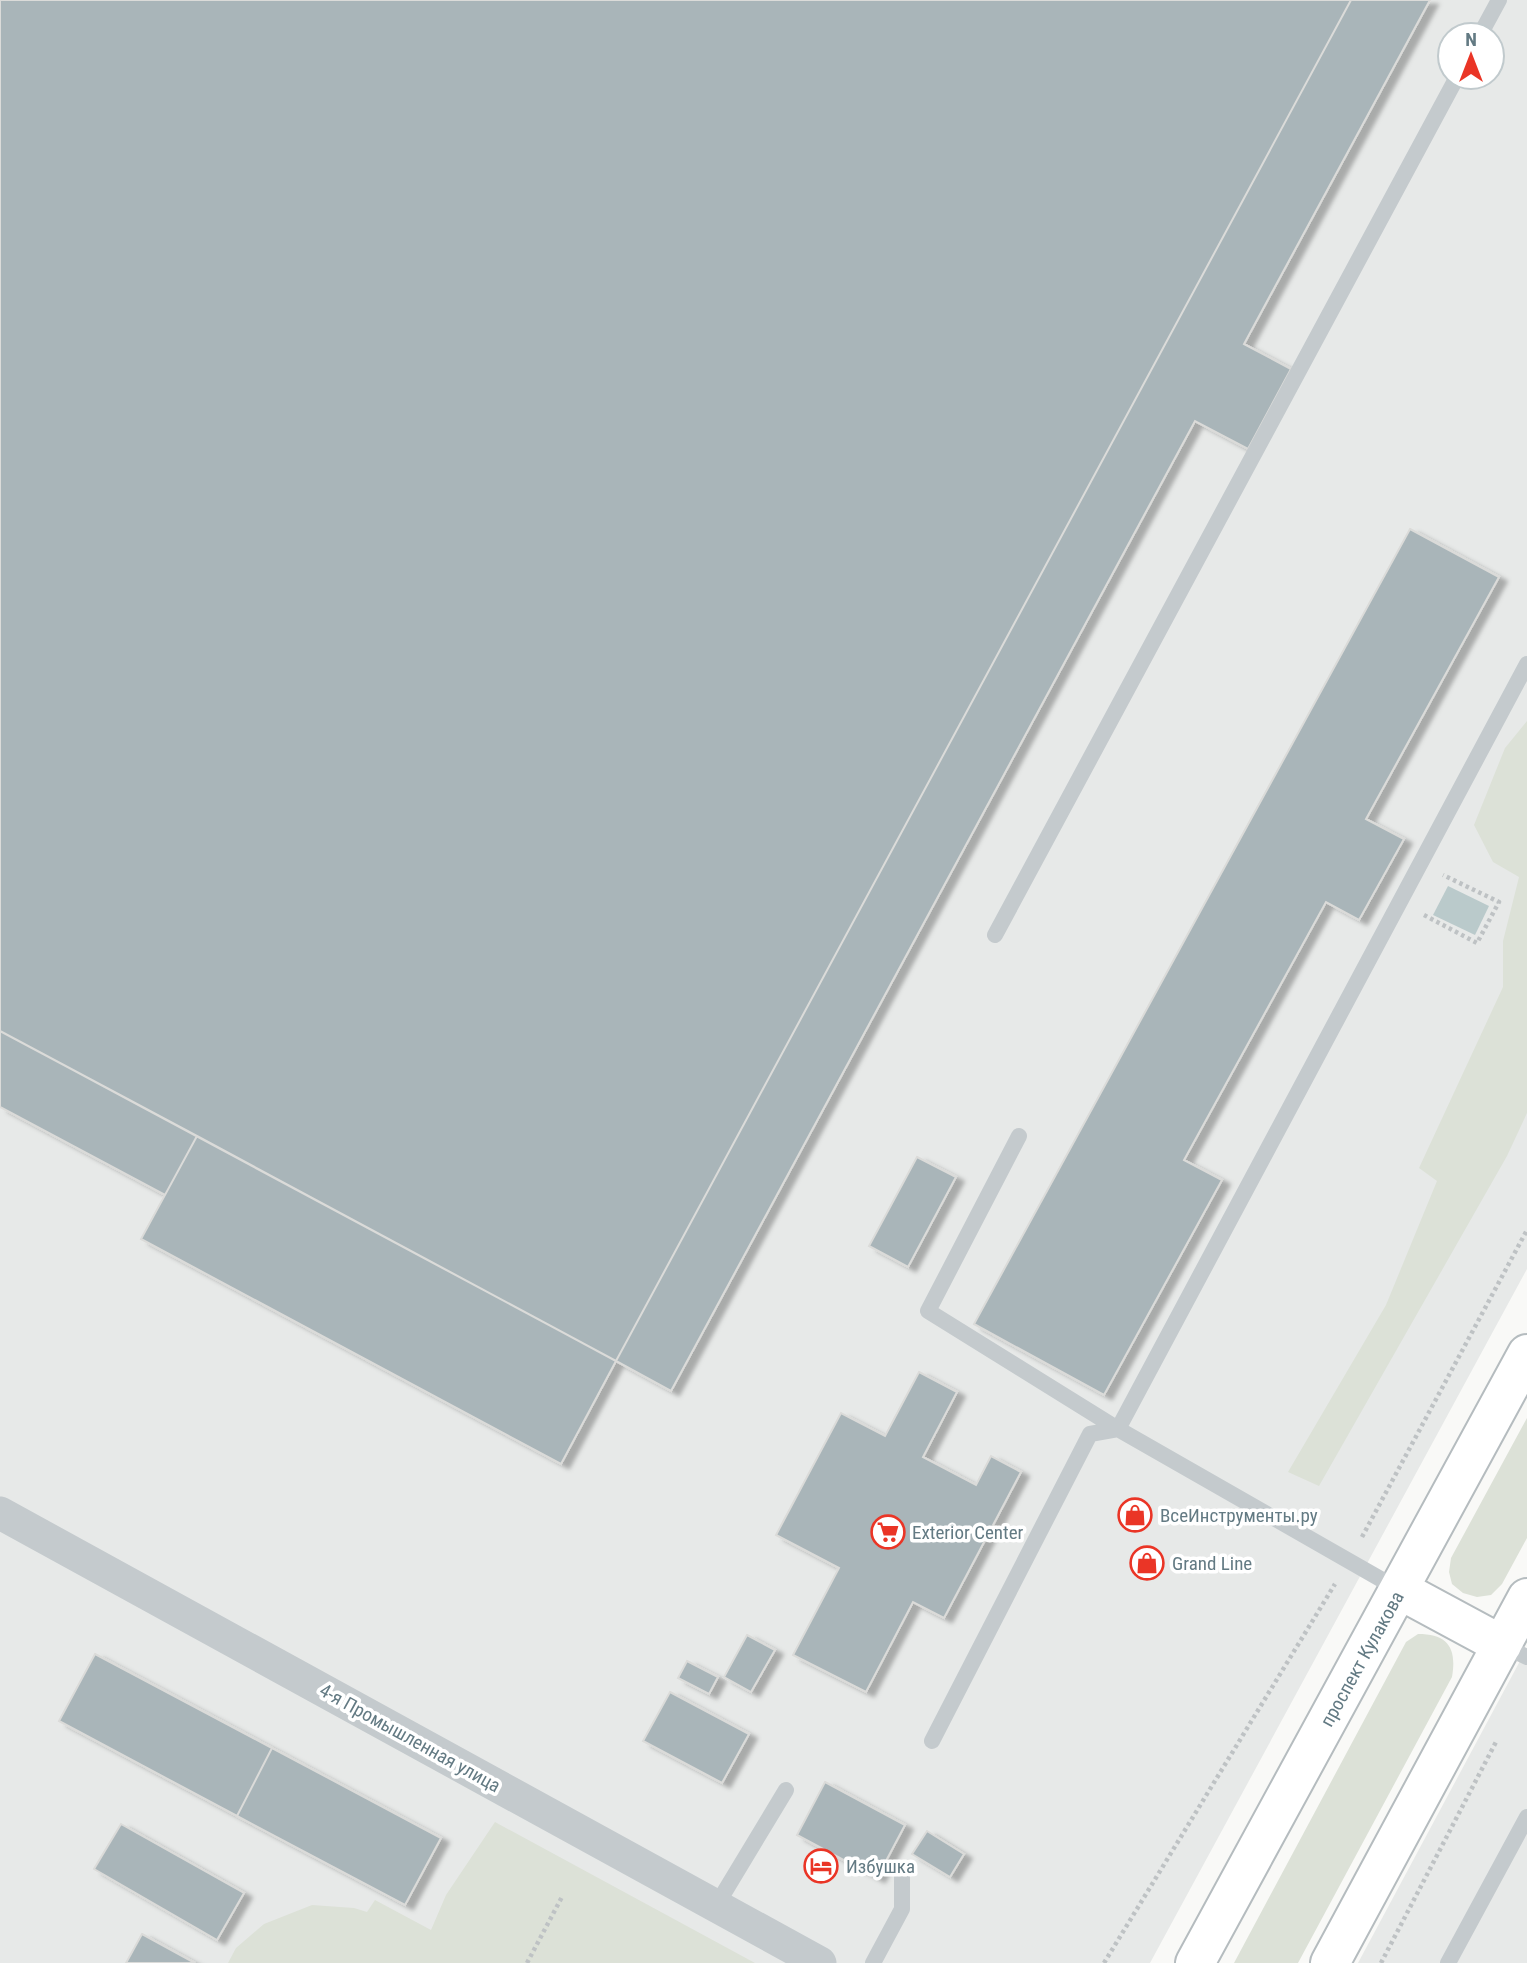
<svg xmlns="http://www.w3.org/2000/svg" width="1527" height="1963" font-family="'Roboto Condensed',sans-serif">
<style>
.built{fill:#e7e9e8;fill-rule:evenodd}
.green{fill:#dce1d7}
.water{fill:#bacacb}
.building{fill:#a9b5b9;stroke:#dbdbd9;stroke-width:2;filter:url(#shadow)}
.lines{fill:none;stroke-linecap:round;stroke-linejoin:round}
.primary-casing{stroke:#b5bcbf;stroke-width:42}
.path{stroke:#bec2c4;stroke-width:4.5;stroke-dasharray:3.5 3.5;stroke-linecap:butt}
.lane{stroke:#c4cacd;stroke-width:16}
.street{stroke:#c4cacd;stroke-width:33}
.primary{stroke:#fff;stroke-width:38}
.labels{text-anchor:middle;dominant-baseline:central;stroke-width:7;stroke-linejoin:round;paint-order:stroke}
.poi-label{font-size:19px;fill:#637a83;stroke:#fff;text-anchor:start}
.street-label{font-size:19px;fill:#637a83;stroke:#fff}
</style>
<defs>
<filter id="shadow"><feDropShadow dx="8" dy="4.5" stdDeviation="2" flood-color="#0004"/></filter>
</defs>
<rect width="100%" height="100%" fill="#f9f9f7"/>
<path class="built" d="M 0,0 L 1527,0 L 1527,1269 L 1150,1963 L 0,1963 ZM 1450,35 L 1492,35 L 1492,77 L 1450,77 Z
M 1527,1648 L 1527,1963 L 1358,1963 Z"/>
<path class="green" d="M 1527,721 L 1527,1113 L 1507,1156 L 1319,1486 L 1288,1472 L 1386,1305 L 1437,1181 L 1419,1168 L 1503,987 L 1503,941 L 1519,877 L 1493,862 L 1474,825 L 1505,748 Z
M 1527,1418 L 1527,1538 L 1502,1584 L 1491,1595 L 1477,1597 L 1463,1593 L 1452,1584 L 1449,1572 L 1451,1558 Z
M 1418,1634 C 1448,1634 1457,1648 1452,1677 L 1298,1963 L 1234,1963 L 1406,1642 Z
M 495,1822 L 755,1963 L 228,1963 L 236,1948 L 264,1924 L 312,1905 L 354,1908 L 367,1912 L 375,1900 L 431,1930 L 446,1895 Z"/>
<path class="water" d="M 1448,886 L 1489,906 L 1475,935 L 1433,915 Z"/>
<path class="building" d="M 0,0 L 1351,0 L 616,1361 L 0,1031 Z
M 1351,0 L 1430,0 L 1244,344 L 1291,369 L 1248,449 L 1195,421 L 671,1391 L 616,1361 Z
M 1410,529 L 1499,577 L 1366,819 L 1404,839 L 1359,920 L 1326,902 L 1184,1160 L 1222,1180 L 1104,1395 L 974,1324 Z
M 0,1031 L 197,1136 L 165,1195 L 0,1107 Z
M 197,1136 L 616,1361 L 561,1464 L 141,1239 Z
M 917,1157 L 956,1177 L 908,1267 L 869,1246 Z
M 919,1372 L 957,1392 L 923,1457 L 976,1485 L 991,1456 L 1021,1472 L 944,1618 L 913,1602 L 866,1692 L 793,1655 L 839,1568 L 776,1535 L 841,1413 L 885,1436 Z
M 747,1635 L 775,1650 L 751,1692 L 724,1677 Z
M 95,1654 L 272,1748 L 237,1816 L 59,1721 Z
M 687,1661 L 718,1677 L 709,1694 L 678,1678 Z
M 670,1692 L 749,1734 L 722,1783 L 643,1741 Z
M 272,1748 L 441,1838 L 405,1905 L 237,1816 Z
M 825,1782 L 905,1825 L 877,1878 L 797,1835 Z
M 121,1824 L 244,1893 L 217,1940 L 94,1869 Z
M 927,1831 L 964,1854 L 950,1877 L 912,1854 Z
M 142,1934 L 195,1963 L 126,1963 Z"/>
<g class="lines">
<defs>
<path id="primary" d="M 1400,1590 L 1502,1645
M 1195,1963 L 1527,1354
M 1330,1963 L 1527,1598"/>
</defs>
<use href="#primary" class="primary-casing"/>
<path class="path" d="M 1424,915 L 1477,943 L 1499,902 L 1443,875
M 1362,1537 L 1527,1230
M 527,1963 L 563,1895
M 1104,1963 L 1335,1584
M 1381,1963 L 1497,1740"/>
<path class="lane" d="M 1480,35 L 1499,0
M 995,935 L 1457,77
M 1019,1136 L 928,1311 L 1118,1429 L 1398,1589
M 1502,1645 L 1527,1657
M 932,1741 L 1090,1434 L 1118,1429 L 1527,664
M 716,1906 L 786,1790
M 873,1963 L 902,1909 L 902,1870
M 1448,1963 L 1527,1817"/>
<path class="street" d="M 0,1513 L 820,1963"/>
<use href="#primary" class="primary"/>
</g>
<defs>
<symbol id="shop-ring" viewBox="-11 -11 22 22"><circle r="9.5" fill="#fff" stroke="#ea3526" stroke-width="1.5"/><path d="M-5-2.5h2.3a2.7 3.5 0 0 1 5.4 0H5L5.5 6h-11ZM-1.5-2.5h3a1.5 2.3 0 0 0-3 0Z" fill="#ea3526"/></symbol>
<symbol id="supermarket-ring" viewBox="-11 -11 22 22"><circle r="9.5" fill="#fff" stroke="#ea3526" stroke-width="1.5"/><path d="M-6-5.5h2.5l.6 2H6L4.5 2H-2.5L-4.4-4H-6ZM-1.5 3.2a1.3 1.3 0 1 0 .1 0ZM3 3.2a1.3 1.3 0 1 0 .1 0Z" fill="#ea3526"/></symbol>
<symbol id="hotel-ring" viewBox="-11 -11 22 22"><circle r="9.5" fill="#fff" stroke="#ea3526" stroke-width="1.5"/><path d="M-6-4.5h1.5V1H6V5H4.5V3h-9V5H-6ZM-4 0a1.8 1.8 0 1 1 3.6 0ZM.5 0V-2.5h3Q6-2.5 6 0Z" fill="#ea3526"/></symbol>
</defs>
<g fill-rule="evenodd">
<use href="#shop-ring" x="1116" y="1496" width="38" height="38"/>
<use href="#supermarket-ring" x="869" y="1513" width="38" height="38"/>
<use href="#shop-ring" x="1128" y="1544" width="38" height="38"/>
<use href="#hotel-ring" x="802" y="1847" width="38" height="38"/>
</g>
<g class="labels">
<g class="poi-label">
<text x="1160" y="1515">ВсеИнструменты.ру</text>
<text x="912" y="1532">Exterior Center</text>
<text x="1172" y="1563">Grand Line</text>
<text x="846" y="1866">Избушка</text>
</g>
<g class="street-label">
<text transform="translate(1362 1659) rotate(-61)">проспект Кулакова</text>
<text transform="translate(410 1738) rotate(29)">4-я Промышленная улица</text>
</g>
</g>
<g transform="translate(1471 56)"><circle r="33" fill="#ffffff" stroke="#c1cacd" stroke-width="2"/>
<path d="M0-5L12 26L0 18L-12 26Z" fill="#ea3526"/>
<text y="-10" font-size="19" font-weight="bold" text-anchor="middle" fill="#637a83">N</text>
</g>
</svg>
